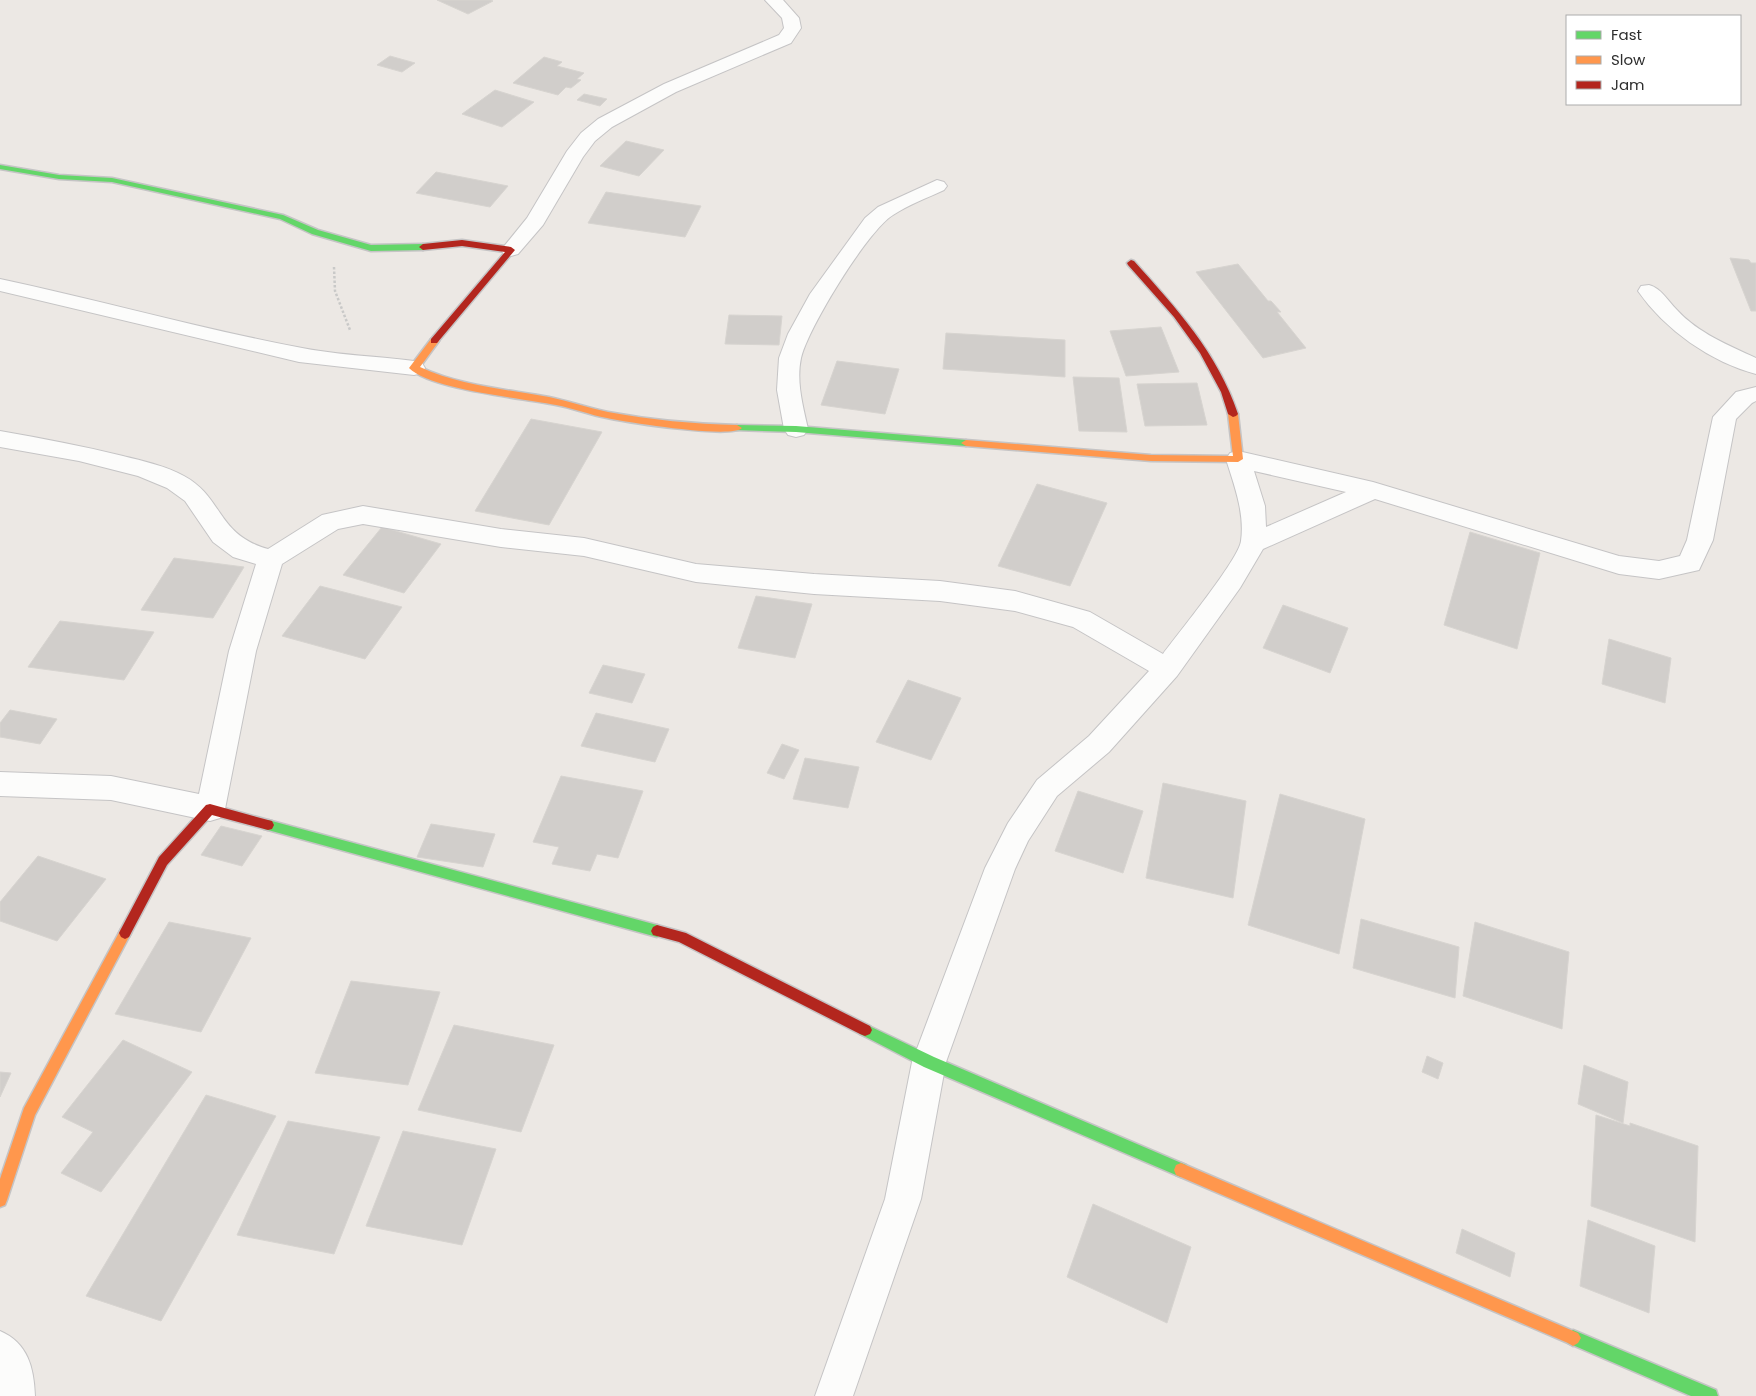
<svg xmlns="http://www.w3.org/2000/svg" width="1756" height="1396" font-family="Poppins,sans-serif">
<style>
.building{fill:#d1cecb;stroke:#d7d4d0}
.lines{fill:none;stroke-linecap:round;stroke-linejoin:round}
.street-casing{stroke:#c5c4c5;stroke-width:2}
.fast-casing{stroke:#c5c4c5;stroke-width:3}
.slow-casing{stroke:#c5c4c5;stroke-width:3}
.jam-casing{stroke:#c5c4c5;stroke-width:3}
.path{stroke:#c9c9c8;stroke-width:2.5;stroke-dasharray:2.5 2;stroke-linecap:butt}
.street{fill:#fcfcfb;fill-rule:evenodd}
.fast{fill:#63d668;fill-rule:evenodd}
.slow{fill:#ff974d;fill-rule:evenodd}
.jam{fill:#b3261e;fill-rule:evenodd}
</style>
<rect width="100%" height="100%" fill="#ece8e4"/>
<path class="building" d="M 437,0 L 491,0 L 493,1 L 468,14 Z
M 390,56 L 415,63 L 402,72 L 377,65 Z
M 544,57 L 562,62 L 557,66 L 584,73 L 577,79 L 581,80 L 571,88 L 566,87 L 558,95 L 513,83 Z
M 495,90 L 534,102 L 502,127 L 462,114 Z
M 584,94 L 607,99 L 600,106 L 577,100 Z
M 626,141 L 664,150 L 639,176 L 600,166 Z
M 436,172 L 508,186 L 490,207 L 416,193 Z
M 606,192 L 701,206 L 685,237 L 588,223 Z
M 1730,258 L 1749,260 L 1751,263 L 1756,263 L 1756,311 L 1751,311 Z
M 1238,264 L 1268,301 L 1271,301 L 1281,312 L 1277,312 L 1306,348 L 1263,358 L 1196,272 Z
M 729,315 L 782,316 L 779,345 L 725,344 Z
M 1161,327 L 1179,372 L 1126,376 L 1110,331 Z
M 946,333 L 1065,340 L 1065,377 L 943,369 Z
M 837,361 L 899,369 L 885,414 L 821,405 Z
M 1073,377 L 1119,378 L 1127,432 L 1079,431 Z
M 1197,383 L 1207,425 L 1145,426 L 1137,384 Z
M 531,419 L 602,432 L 549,525 L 475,511 Z
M 1037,484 L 1107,503 L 1070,586 L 998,566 Z
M 382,527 L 441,544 L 404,593 L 343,575 Z
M 1470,532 L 1540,553 L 1517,649 L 1444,625 Z
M 174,558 L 244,567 L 213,618 L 141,610 Z
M 320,586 L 402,607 L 365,659 L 282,636 Z
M 756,596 L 812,604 L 795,658 L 738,648 Z
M 1283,605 L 1348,628 L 1330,673 L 1263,648 Z
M 60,621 L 154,632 L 124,680 L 28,667 Z
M 1609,639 L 1671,658 L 1665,703 L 1602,684 Z
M 603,665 L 645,674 L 632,703 L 589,693 Z
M 908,680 L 961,698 L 931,760 L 876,742 Z
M 10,710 L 57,719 L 40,744 L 0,737 L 0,723 Z
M 596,713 L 669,729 L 655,762 L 581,746 Z
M 782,744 L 799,750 L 784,779 L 767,773 Z
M 805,758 L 859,767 L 848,808 L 793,799 Z
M 561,776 L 643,791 L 618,858 L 597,854 L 590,871 L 552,864 L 559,847 L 533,842 Z
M 1163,783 L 1246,801 L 1233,898 L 1146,878 Z
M 1078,791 L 1143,811 L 1123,873 L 1055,851 Z
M 1280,794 L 1365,819 L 1339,954 L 1248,925 Z
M 431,824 L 495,834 L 483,867 L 417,857 Z
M 221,826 L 262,836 L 242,866 L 201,855 Z
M 38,856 L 106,879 L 57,941 L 0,921 L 0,902 Z
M 1361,919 L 1459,947 L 1455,998 L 1353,968 Z
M 169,922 L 251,938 L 201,1032 L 115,1014 Z
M 1475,922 L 1569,952 L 1562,1029 L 1463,996 Z
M 351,981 L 440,992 L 408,1085 L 315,1073 Z
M 454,1025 L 554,1045 L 521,1132 L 418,1110 Z
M 123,1040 L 192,1072 L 101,1192 L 61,1173 L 93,1132 L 62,1117 Z
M 1427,1056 L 1443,1063 L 1438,1079 L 1422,1072 Z
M 1584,1065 L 1628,1082 L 1623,1123 L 1578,1104 Z
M 0,1072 L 11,1073 L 0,1097 Z
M 206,1095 L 276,1116 L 161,1321 L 86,1296 Z
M 1596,1115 L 1630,1126 L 1630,1123 L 1698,1146 L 1695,1242 L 1591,1206 Z
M 288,1121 L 380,1137 L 334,1254 L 237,1235 Z
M 403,1131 L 496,1149 L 462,1245 L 366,1226 Z
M 1093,1204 L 1191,1247 L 1167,1323 L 1067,1277 Z
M 1588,1220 L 1655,1246 L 1649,1313 L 1580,1286 Z
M 1462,1229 L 1515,1253 L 1510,1277 L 1456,1253 Z"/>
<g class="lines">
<defs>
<path id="street" d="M 765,0 L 783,0 L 799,18 L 801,28 L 791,43 L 676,92 L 612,127 L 595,141 L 583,157 L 543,225 L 518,254 L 511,256 L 504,254 L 501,250 L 527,218 L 567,151 L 581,133 L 598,119 L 664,84 L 779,35 L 784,28 L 782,18 Z
M 937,180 L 944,182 L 947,186 L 944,190 C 927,198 908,205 893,215 C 868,230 808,328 801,358 C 796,382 803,406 808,429 L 804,435 L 796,437 L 788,435 L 784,429 L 777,390 L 779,358 L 788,334 L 810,294 L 865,218 L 878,207 Z
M 0,279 C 99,300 197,328 297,347 C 335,355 375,356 414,361 L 422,363 L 425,368 L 422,373 L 414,375 L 299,362 L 0,291 Z
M 1649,285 C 1661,288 1668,301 1677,310 C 1698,333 1728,345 1756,358 L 1756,374 C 1711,362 1665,330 1638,291 L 1641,286 Z
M 1756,387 L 1756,401 L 1752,403 L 1736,419 L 1713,540 L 1699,570 L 1659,579 L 1619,574 L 1375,499 L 1263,549 L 1240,588 L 1177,676 L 1109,752 L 1057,796 L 1028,841 L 1015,869 L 946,1062 L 921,1199 L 853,1396 L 815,1396 L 885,1199 L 912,1062 L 985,868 L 1008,823 L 1037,780 L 1089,736 L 1149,671 L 1073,627 L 1015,611 L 940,601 L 814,594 L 696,582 L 584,556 L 501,547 L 363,524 L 338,529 L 282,564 L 256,651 L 225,809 L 220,818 L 210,821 L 111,800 L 0,796 L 0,772 L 111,776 L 199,794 L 229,651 L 256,564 L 233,557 L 213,542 L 185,501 L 167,488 L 138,476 L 79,461 L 0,447 L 0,431 C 41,438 82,446 123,456 C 143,461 166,466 184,476 C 223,497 217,535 268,549 L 322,515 L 363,506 L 501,529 L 584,538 L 696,564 L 814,574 L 940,581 L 1015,591 L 1090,612 L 1163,654 C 1177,635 1239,559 1241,541 C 1245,513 1234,485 1226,459 L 1230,453 L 1238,451 L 1373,482 L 1619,556 L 1659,561 L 1680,556 L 1687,540 L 1713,417 L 1736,392 ZM 1254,471 L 1346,492 L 1266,527 L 1265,506 Z
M 0,1331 C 28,1343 34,1368 35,1396 L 0,1396 Z"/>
<path id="fast" d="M 0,165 L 59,175 L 112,178 L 283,215 L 318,230 L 371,245 L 423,244 L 427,247 L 423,250 L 371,251 L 312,234 L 280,219 L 112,182 L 59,179 L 0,169 Z
M 737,425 L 796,426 L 966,440 L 971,443 L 966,446 L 796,432 L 734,430 L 734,426 Z
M 268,820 L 657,925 L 661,927 L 663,931 L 661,935 L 657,937 L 268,830 L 264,829 L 262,825 L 264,821 Z
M 865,1024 L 934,1057 L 1186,1165 L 1188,1170 L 1186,1175 L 1181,1177 L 1176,1175 L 924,1067 L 860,1034 L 858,1030 L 860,1026 Z
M 1573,1330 L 1716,1390 L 1718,1396 L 1691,1396 L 1568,1343 L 1565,1338 L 1568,1333 Z"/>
<path id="slow" d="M 434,338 L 439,341 L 420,367 C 461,386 505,389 549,397 C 569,401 588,408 608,412 C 651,420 694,424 737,425 L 742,428 C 731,439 626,422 607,418 C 590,415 573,408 556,405 C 523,398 431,390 409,368 L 431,339 Z
M 1233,411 L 1238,414 L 1243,459 L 1238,462 L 1151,461 L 966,446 L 961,443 L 966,440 L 1151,455 L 1233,456 L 1228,414 Z
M 125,927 L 129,929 L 131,933 L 35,1115 L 7,1200 L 5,1205 L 0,1207 L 0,1179 L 24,1108 L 121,929 Z
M 1181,1163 L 1578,1333 L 1581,1338 L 1578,1343 L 1573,1346 L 1568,1343 L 1176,1175 L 1174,1170 L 1176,1165 Z"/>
<path id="jam" d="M 462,240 L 511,247 L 515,250 L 437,343 L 431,343 L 431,339 L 505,252 L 462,246 L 423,250 L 419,247 L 423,244 Z
M 1131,260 L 1134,261 C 1177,309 1217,352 1238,414 L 1236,416 L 1233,417 L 1228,414 L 1221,392 L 1200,353 L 1174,317 L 1128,265 L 1127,263 Z
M 210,804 L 268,820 L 272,821 L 274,825 L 272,829 L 268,830 L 212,815 L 167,865 L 129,937 L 125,939 L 121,937 L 119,933 L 121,929 L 159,857 L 206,805 Z
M 657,925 L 686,933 L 870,1026 L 872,1030 L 870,1034 L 865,1036 L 860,1034 L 679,942 L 653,935 L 651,931 L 653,927 Z"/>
</defs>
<use href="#street" class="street-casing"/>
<use href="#fast" class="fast-casing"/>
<use href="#slow" class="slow-casing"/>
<use href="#jam" class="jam-casing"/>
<path class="path" d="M 334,267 L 335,291 L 350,330"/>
<use href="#street" class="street"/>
<use href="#fast" class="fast"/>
<use href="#slow" class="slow"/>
<use href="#jam" class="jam"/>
</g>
<rect x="1566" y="15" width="175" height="90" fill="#ffffff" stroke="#ababab"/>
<rect x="1576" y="31" width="25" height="8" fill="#63d668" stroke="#ababab"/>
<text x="1611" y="40" font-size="15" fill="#2e2e2e">Fast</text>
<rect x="1576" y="56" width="25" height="8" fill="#ff974d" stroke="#ababab"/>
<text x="1611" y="65" font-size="15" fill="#2e2e2e">Slow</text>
<rect x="1576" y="81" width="25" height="8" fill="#b3261e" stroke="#ababab"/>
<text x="1611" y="90" font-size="15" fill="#2e2e2e">Jam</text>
</svg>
